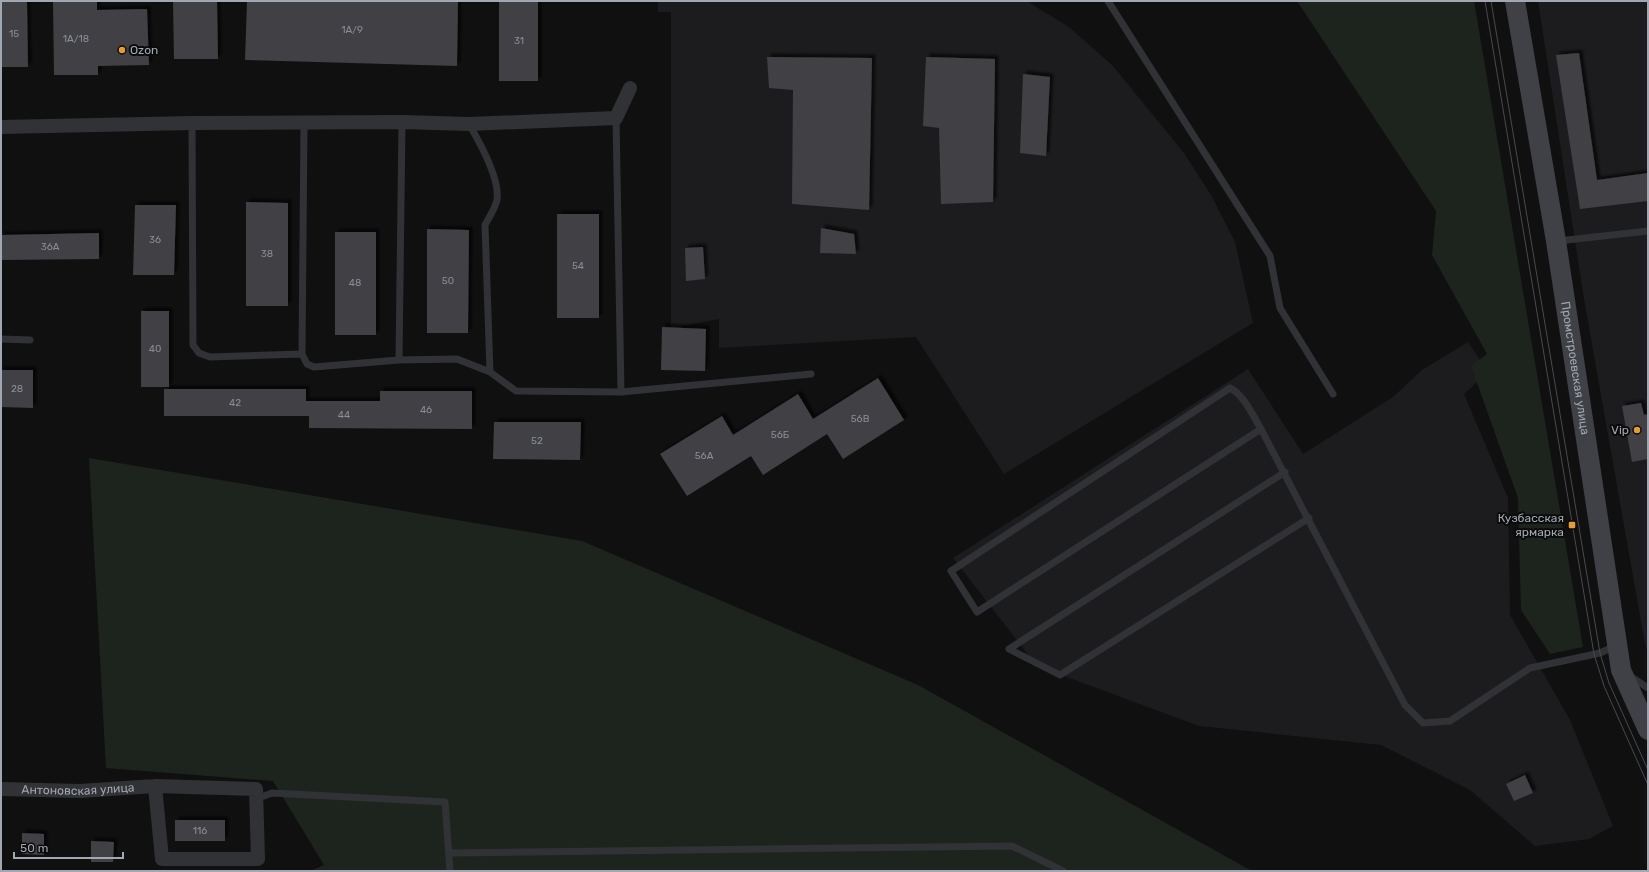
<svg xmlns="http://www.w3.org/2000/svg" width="1649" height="872" font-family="Rubik,sans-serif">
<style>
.built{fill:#1c1c1e}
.green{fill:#1d241d}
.building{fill:#3f4044;filter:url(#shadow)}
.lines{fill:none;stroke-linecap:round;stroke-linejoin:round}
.lane{stroke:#313236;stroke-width:7}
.street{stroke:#313236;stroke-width:14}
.secondary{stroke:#3f4146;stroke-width:20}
.tram{stroke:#484a4f;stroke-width:1}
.poi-dot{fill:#e69c34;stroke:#0b0b0c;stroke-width:1.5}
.labels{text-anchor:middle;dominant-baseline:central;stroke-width:4;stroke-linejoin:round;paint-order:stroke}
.number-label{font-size:10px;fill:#898e96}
.poi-label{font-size:12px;fill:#a2a8b1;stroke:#0b0b0c;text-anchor:end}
.street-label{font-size:12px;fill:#a2a8b1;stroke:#0b0b0c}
</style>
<defs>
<filter id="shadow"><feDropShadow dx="3.5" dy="-3.5" stdDeviation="1" flood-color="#0009"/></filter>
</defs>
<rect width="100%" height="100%" fill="#101011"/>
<path class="built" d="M 658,1 L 1032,1 L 1030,3 L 1069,27 L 1113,66 L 1184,153 L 1211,195 L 1235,242 L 1253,323 L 1004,474 L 916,337 L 719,348 L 719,319 L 671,328 L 671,12 L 658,12 Z
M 1538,1 L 1648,1 L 1648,651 L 1645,644 L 1584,299 Z
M 1468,342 L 1488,372 L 1464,394 L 1508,498 L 1510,615 L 1570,720 L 1613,826 L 1589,839 L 1535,846 L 1470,790 L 1381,745 L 1199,726 L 1037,666 L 953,558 L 1248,369 L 1303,454 L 1393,397 L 1422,370 Z"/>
<path class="green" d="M 1297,1 L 1474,1 L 1583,647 L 1550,654 L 1521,610 L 1518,498 L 1471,366 L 1487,354 L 1432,255 L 1436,211 Z
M 89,458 L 582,541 L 918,685 L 1252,871 L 311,871 L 324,865 L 273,781 L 106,768 Z"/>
<path class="building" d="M 1,1 L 27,1 L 28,67 L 1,67 Z
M 173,1 L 217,1 L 218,59 L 174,59 Z
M 247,1 L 458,1 L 457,66 L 245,60 Z
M 499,1 L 538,1 L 538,81 L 499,81 Z
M 53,2 L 97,2 L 97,10 L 147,9 L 149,65 L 98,66 L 98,75 L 54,75 Z
M 1579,53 L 1597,180 L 1648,173 L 1648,201 L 1580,209 L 1556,55 Z
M 767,57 L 872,58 L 869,210 L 792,204 L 793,90 L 769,88 Z
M 926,57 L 995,59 L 993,202 L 941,204 L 939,128 L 923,126 Z
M 1023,74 L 1050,77 L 1046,156 L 1020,153 Z
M 246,202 L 288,203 L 288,306 L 246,306 Z
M 135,205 L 176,205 L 174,275 L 133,275 Z
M 557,214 L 599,214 L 599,318 L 557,318 Z
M 821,228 L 854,234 L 856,254 L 820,253 Z
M 427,229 L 469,230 L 468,333 L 427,333 Z
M 335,232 L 376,232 L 376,335 L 335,335 Z
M 99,233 L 99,259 L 1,260 L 1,235 Z
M 703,247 L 705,279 L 686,281 L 685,248 Z
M 141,311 L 169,311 L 169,387 L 141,387 Z
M 662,327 L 706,329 L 705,371 L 661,370 Z
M 1,370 L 33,370 L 33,408 L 1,407 Z
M 878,378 L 904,420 L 843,459 L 827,434 L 763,475 L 751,456 L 687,496 L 660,454 L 722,416 L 733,435 L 798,394 L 813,419 Z
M 164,389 L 306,389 L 306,401 L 380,401 L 380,391 L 472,391 L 472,429 L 309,428 L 309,416 L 164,416 Z
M 1641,403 L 1644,415 L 1648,414 L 1648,459 L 1632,462 L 1622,406 Z
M 494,422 L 581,422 L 580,460 L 493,459 Z
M 1525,775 L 1533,793 L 1514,801 L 1506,784 Z
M 175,820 L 225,820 L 225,841 L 175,841 Z
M 22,833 L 44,834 L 44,855 L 22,854 Z
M 91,841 L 114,842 L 113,862 L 91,862 Z"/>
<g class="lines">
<path class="lane" d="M 1108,1 L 1270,256 L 1280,308 L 1333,394
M 616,118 L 621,392 L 811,374
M 192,123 L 193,345 L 199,353 L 210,357 L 302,354 L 307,364 L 314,367 L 399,360 L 457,359 L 490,372 L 516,391 L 621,392
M 469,124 C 479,141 500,179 497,200 C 495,209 489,217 485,225 L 490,372
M 1558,241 L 1648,231
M 1,339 L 30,340
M 302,354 L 304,124
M 399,360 L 402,122
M 1261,429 L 977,612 L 951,571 L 1230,388 C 1244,395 1253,416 1261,429 L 1405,705 L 1423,723 L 1450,721 L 1530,668 L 1600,653 L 1615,646
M 1285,472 L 1009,649 L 1060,675 L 1309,518
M 1630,676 L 1648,688
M 256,799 L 272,793 L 445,802 L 450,871
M 450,853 L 1012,846 L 1063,871"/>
<g class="street">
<path d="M 1,127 L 192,123 L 402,122 L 469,124 L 616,118 L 630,88"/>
<path id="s1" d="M 1,789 L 80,791 L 155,786 L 256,789 L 258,859 L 162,859 L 155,786"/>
</g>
<path class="secondary" id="s2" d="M 1515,1 L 1556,241 L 1621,670 L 1648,730"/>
<path class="tram" d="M 1485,1 L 1594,654 L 1604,686 L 1648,785
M 1491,1 L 1600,653 L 1609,683 L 1648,770"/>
</g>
<g class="poi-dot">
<circle cx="122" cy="50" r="4"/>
<circle cx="1637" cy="430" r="4"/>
<rect x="1568" y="521" width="8" height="8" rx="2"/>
</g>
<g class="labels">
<g class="number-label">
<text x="352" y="30">1А/9</text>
<text x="14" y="34">15</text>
<text x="76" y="39">1А/18</text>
<text x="519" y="41">31</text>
<text x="155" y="240">36</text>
<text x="50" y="247">36А</text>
<text x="267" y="254">38</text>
<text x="578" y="266">54</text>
<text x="448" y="281">50</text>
<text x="355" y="283">48</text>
<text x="155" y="349">40</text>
<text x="17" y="389">28</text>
<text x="235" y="403">42</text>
<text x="426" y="410">46</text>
<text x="344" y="415">44</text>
<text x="860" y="419">56В</text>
<text x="780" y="435">56Б</text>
<text x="537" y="441">52</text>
<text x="704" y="456">56А</text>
<text x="200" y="831">116</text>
</g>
<g class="poi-label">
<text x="130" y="50" text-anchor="start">Ozon</text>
<text x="1629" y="430">Vip</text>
<text x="1564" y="518">Кузбасская<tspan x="1564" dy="14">ярмарка</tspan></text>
</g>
<g class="street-label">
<text stroke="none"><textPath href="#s2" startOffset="372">Промстроевская улица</textPath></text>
<text stroke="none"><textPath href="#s1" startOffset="77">Антоновская улица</textPath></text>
</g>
</g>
<rect width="1649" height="872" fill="none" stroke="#a2a8b1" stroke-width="4"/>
<path d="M14 852v6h109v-6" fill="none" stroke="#a2a8b1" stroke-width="2"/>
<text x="20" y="852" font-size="12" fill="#a2a8b1" stroke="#0b0b0c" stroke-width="3" paint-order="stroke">50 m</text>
</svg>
